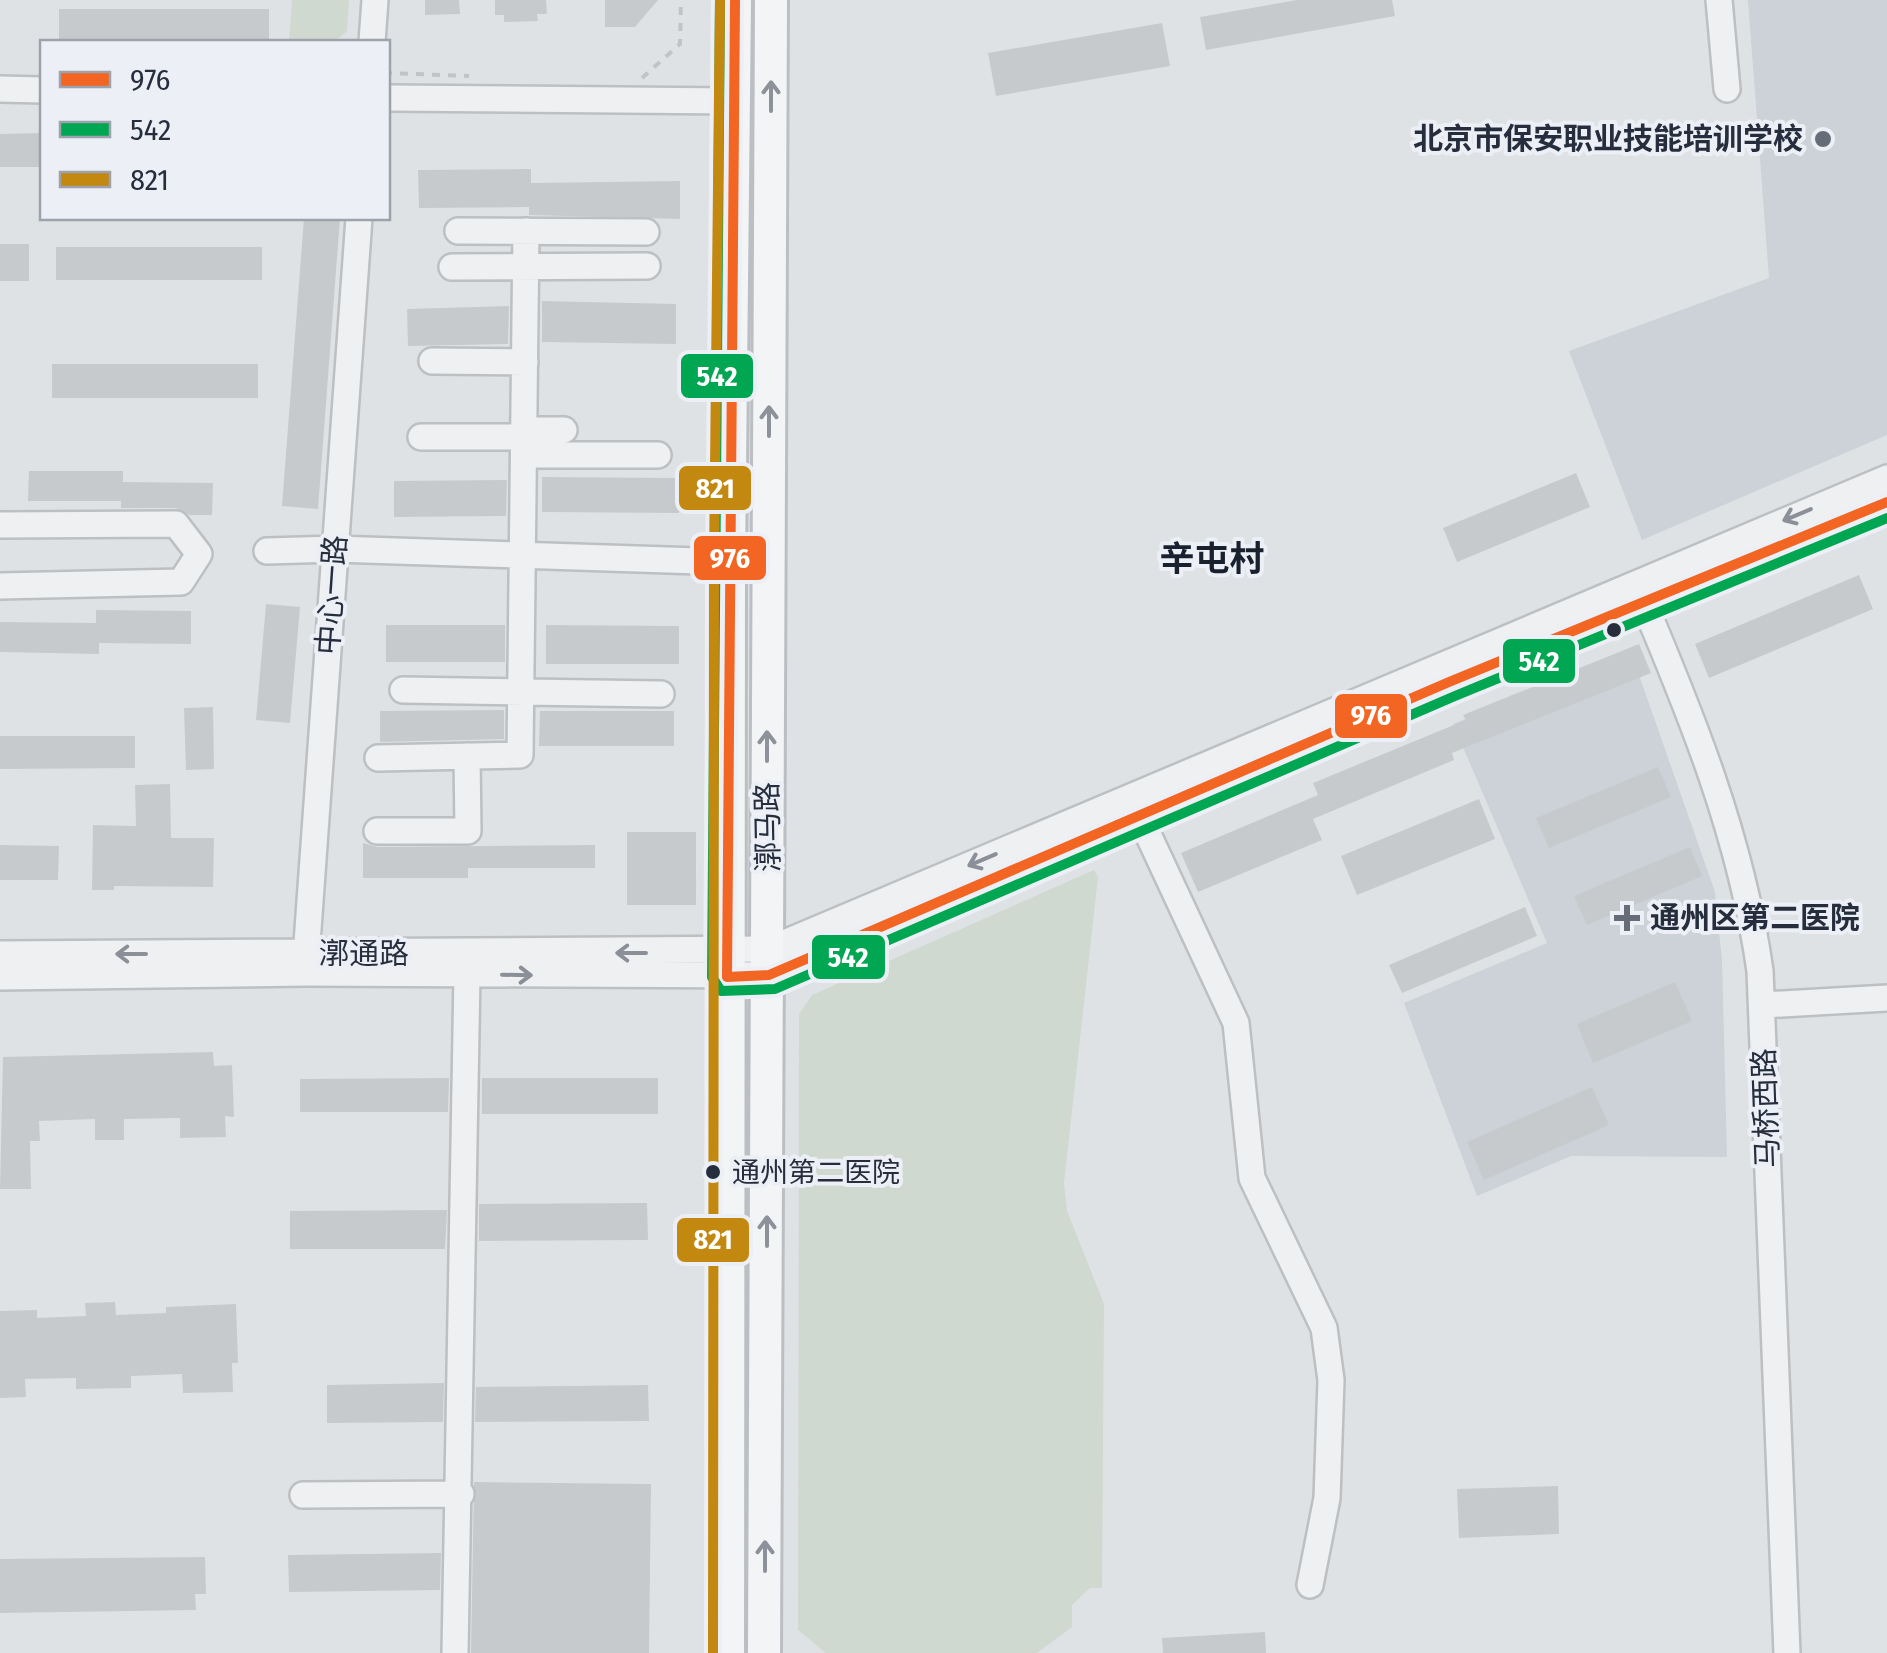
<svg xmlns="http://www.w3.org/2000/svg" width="1887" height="1653" font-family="'Fira Sans Condensed','Noto Sans SC',sans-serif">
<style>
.built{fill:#cdd1d8}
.green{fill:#cfd9d0}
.building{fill:#c7cacd}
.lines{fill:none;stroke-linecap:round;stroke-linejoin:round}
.minor-casing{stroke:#bdc0c3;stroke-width:30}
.major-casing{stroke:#bbbfc3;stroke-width:38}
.path{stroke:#c1c3c7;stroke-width:4;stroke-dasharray:8 8;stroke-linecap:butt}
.minor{stroke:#eef0f1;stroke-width:25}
.major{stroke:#f3f4f5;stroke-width:32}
.bus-1-casing{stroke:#eceff5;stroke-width:18}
.bus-2-casing{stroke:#eceff5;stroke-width:18}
.bus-3-casing{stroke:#eceff5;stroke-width:18}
.bus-1{stroke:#f26522;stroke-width:10}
.bus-2{stroke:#00a651;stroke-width:10}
.bus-3{stroke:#c38810;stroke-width:10}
.oneway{stroke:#8c919a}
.oneway2{stroke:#8a8f98}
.poi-dot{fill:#676d78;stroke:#eceff5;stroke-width:4}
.bus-dot{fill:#262e3e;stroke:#eceff5;stroke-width:4}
.labels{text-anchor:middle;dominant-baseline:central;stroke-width:8;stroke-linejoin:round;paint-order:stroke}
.bus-label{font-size:28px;fill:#262e3e;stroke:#eceff5;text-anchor:start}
.poi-label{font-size:30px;font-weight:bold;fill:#262e3e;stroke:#eceff5;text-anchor:end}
.street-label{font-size:30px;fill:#262e3e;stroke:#eceff5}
.quarter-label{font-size:35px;font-weight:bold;fill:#19202e;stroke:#eceff5}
.line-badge{stroke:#eceff5;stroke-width:4}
.badge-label{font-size:28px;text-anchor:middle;font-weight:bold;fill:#fff}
</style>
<rect width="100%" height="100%" fill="#dfe2e5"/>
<path class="built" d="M 1748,0 L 1887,0 L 1887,435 L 1642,540 L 1569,351 L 1769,278 Z
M 1631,652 L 1715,892 L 1722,960 L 1727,1157 L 1571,1156 L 1477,1196 L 1404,1003 L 1547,943 L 1453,724 Z"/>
<path class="green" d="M 292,0 L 349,0 L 347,31 L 334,42 L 289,42 Z
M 1094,870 L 1098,877 L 1064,1183 L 1067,1211 L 1104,1304 L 1102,1588 L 1090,1588 L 1072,1605 L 1072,1627 L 1037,1653 L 826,1653 L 798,1630 L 799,1014 L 812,995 Z"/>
<path class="building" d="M 425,0 L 459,0 L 460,14 L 425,15 Z
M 495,0 L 546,0 L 547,14 L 537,14 L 538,21 L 504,22 L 504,15 L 495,15 Z
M 605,0 L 658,0 L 635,27 L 605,27 Z
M 1297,0 L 1392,0 L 1395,16 L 1206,50 L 1200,17 Z
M 59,9 L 269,9 L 269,42 L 59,41 Z
M 1162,23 L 1170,66 L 996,96 L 988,53 Z
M 42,133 L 42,167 L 0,167 L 0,134 Z
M 531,169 L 531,183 L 680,181 L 680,219 L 529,215 L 529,207 L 419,208 L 418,170 Z
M 304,218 L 340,218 L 318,509 L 282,506 Z
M 0,244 L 29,244 L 29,281 L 0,281 Z
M 56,247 L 262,247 L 262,280 L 56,280 Z
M 542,301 L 676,304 L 676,344 L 542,342 Z
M 509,306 L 508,344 L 408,346 L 407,309 Z
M 52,364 L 258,364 L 258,398 L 52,398 Z
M 29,471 L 123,471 L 123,482 L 213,483 L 212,515 L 190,515 L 176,508 L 121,508 L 121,501 L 28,501 Z
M 1576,473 L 1590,507 L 1457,562 L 1443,528 Z
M 542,477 L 679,478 L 679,513 L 542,512 Z
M 507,480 L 506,516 L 394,517 L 394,481 Z
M 1859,575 L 1873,609 L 1709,678 L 1695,644 Z
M 266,604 L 300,607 L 290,723 L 256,720 Z
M 96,610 L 191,611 L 191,644 L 99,643 L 99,654 L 0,652 L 0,622 L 96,623 Z
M 386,625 L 505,625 L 505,662 L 386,662 Z
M 546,625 L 679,626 L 679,664 L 546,664 Z
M 1639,644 L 1651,673 L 1452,753 L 1454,760 L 1313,819 L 1322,840 L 1198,892 L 1181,853 L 1318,795 L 1313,783 L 1466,720 L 1463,715 Z
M 213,707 L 214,769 L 186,770 L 184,708 Z
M 504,710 L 504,739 L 380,742 L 380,711 Z
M 540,711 L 674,711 L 674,746 L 539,746 Z
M 0,736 L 135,736 L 135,768 L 0,769 Z
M 1658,767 L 1671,797 L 1549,848 L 1536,818 Z
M 170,784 L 171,838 L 214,838 L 213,887 L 114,886 L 114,890 L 92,890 L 93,825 L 136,826 L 135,785 Z
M 1479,799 L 1495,839 L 1357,895 L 1341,856 Z
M 627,832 L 696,832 L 696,905 L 627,905 Z
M 363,843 L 377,847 L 595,845 L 595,868 L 468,868 L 468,878 L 363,878 Z
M 0,845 L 59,846 L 58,880 L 0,880 Z
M 1690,847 L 1702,876 L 1587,925 L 1574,896 Z
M 1525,907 L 1537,936 L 1402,993 L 1389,965 Z
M 1675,982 L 1692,1021 L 1593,1063 L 1577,1024 Z
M 213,1052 L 214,1066 L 232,1065 L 234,1117 L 225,1116 L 226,1137 L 180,1138 L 180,1118 L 124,1119 L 124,1140 L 95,1140 L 95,1119 L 39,1121 L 40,1141 L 30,1141 L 31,1189 L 0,1189 L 3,1057 Z
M 449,1078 L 448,1112 L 300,1112 L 300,1079 Z
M 482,1078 L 658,1078 L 658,1114 L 482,1114 Z
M 1592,1087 L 1609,1125 L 1484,1180 L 1467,1142 Z
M 647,1203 L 648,1240 L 479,1241 L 479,1204 Z
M 447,1210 L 445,1249 L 290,1249 L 290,1211 Z
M 115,1302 L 116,1315 L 166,1313 L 166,1307 L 236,1304 L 238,1363 L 232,1363 L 233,1392 L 183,1393 L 182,1374 L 131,1376 L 131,1388 L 76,1389 L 76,1378 L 25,1379 L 26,1397 L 0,1398 L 0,1311 L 37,1310 L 37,1318 L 86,1316 L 85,1303 Z
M 444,1383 L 443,1422 L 327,1423 L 327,1385 Z
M 648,1385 L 649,1421 L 475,1422 L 476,1387 Z
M 474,1482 L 651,1484 L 649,1653 L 471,1653 Z
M 1558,1486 L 1559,1534 L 1459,1538 L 1457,1489 Z
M 441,1553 L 440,1590 L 289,1592 L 288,1555 Z
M 205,1557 L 206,1594 L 195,1594 L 196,1610 L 0,1613 L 0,1559 Z
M 1265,1632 L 1266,1653 L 1163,1653 L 1162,1638 Z"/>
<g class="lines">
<defs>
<path id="minor" d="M 1719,0 L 1727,89
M 372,42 L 375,0
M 0,89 L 42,90
M 388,98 L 733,101
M 458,231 L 646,232
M 452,267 L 647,266
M 432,361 L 525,362
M 524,430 L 564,430
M 421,437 L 524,437
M 524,455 L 658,455
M 0,525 L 176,524 L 199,554 L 181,582 L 0,586
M 267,551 L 335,549 L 729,562
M 1638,589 C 1691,714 1741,836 1760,971 L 1787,1653
M 403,690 L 661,694
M 378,758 L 520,755 L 526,231
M 1139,815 L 1236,1023 L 1252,1178 L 1324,1328 L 1331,1380 L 1327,1498 L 1310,1585
M 377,831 L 468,831 L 467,756
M 0,954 L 770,949 L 1887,478
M 305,971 L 359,218
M 0,977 L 305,973 L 769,975 L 1449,682 L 1887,502
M 1763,1005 L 1887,998
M 303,1495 L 461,1494
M 455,1653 L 467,974"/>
<path id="major" d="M 728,1653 L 729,562 L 735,0
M 764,1653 L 771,0"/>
</defs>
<use href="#minor" class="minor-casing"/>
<use href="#major" class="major-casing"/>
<path class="path" d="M 389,53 L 388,73 L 469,76
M 642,78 L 680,44 L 681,0"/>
<use href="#minor" class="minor"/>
<use href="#major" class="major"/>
<defs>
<path id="bus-1" d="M 735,0 L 727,977 L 769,975 L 1449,682 L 1887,502"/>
<path id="bus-2" d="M 720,0 L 712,977 L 721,991 L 775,989 L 1455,696 L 1887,518"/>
<path id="bus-3" d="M 713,1653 L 714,562 L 720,0"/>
</defs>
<use href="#bus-1" class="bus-1-casing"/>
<use href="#bus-2" class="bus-2-casing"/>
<use href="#bus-3" class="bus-3-casing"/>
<use href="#bus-1" class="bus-1"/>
<use href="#bus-2" class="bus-2"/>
<use href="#bus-3" class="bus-3"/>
</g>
<defs><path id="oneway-shaft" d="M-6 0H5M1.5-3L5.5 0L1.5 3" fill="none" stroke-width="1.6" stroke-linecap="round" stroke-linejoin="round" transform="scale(2.5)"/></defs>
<g class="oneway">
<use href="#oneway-shaft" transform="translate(771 96) rotate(-90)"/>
<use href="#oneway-shaft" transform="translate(769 421) rotate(-90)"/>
<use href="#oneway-shaft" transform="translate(767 746) rotate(-90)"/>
<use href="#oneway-shaft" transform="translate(767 1231) rotate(-90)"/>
<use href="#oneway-shaft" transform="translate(765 1556) rotate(-90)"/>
</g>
<g class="oneway2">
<use href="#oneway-shaft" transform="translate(1797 515) rotate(157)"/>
<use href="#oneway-shaft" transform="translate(982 860) rotate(157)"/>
<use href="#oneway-shaft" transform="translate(631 953) rotate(180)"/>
<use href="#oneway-shaft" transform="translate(131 954) rotate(-180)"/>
<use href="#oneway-shaft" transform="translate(517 975) rotate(1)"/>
</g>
<g class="poi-dot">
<circle cx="1823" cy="139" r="10"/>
<path d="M1622 903h10v10h10v10h-10v10h-10v-10h-10v-10h10z"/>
</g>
<g class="bus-dot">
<circle cx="1614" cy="630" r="9"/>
<circle cx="713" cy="1172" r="9"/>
</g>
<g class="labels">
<g class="bus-label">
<text x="732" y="1172">通州第二医院</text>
</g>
<g class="poi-label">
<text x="1803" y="139">北京市保安职业技能培训学校</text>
<text x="1650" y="918" text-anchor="start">通州区第二医院</text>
</g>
<g class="street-label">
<text transform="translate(332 595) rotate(-86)">中心一路</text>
<text transform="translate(768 827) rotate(-91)">漷马路</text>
<text x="364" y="954">漷通路</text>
<text transform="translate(1766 1108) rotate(-92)">马桥西路</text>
</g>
<g class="quarter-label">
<text x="1212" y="559">辛屯村</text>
</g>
</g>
<g class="line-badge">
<rect x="679" y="352" width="76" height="48" rx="10" fill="#00a651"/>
<rect x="677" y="464" width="76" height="48" rx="10" fill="#c38810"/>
<rect x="692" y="534" width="76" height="48" rx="10" fill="#f26522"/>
<rect x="1501" y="637" width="76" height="48" rx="10" fill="#00a651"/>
<rect x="1333" y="692" width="76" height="48" rx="10" fill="#f26522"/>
<rect x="810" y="933" width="77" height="48" rx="10" fill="#00a651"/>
<rect x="675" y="1216" width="76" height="48" rx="10" fill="#c38810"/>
</g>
<g class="badge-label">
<text x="717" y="386">542</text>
<text x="715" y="498">821</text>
<text x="730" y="568">976</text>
<text x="1539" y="671">542</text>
<text x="1371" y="725">976</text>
<text x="848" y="967">542</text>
<text x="713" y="1249">821</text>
</g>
<rect x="40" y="40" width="350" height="180" fill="#eceff5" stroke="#9da2ac" stroke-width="2.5"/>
<rect x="60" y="72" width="50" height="15" fill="#f26522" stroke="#9da2ac" stroke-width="2.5"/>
<text x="130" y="90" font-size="30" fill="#262e3e">976</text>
<rect x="60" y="122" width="50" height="15" fill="#00a651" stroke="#9da2ac" stroke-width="2.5"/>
<text x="130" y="140" font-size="30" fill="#262e3e">542</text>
<rect x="60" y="172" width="50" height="15" fill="#c38810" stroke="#9da2ac" stroke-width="2.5"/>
<text x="130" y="190" font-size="30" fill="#262e3e">821</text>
</svg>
